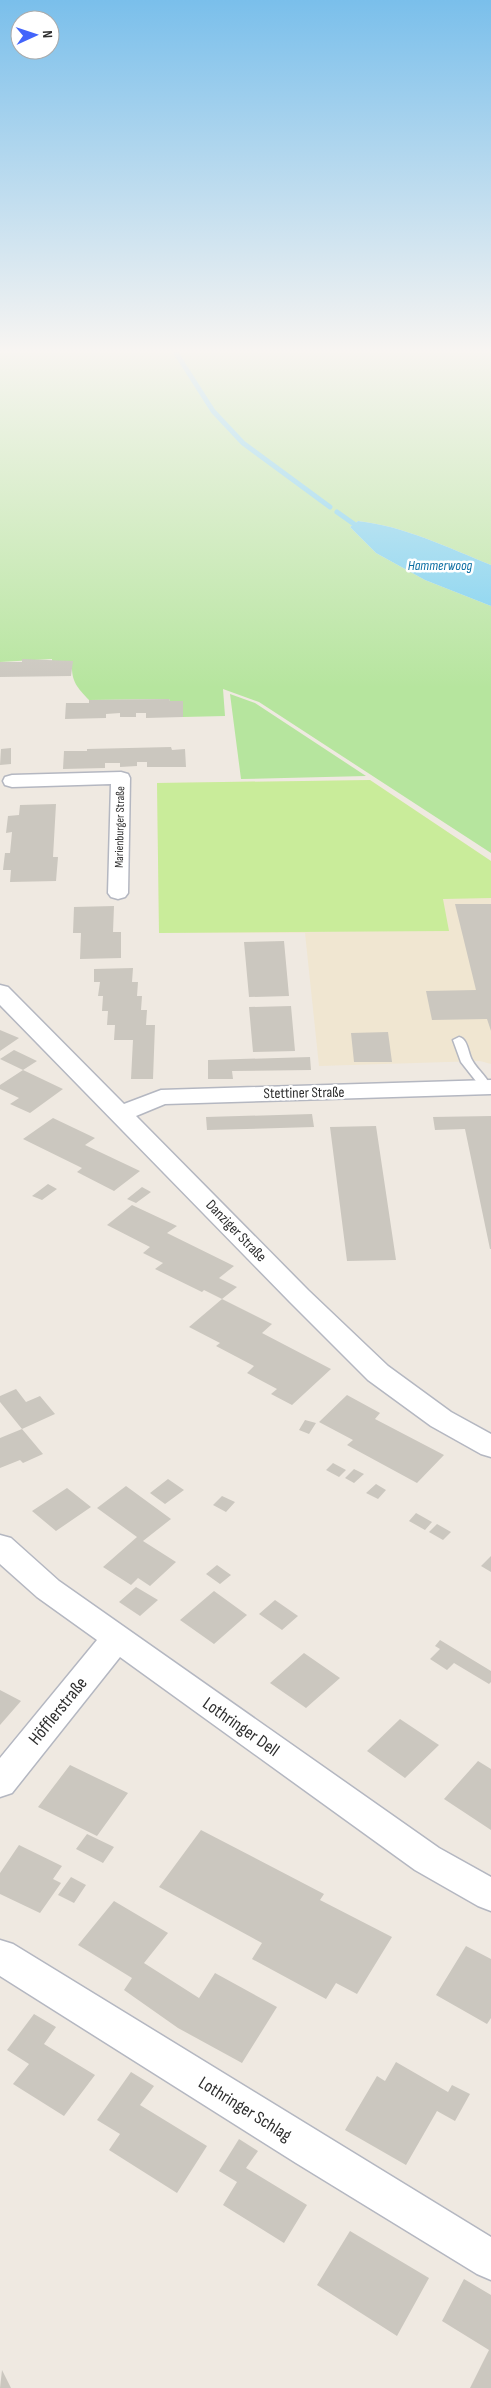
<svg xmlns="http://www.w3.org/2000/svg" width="491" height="2388" font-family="'Sofia Sans Condensed',sans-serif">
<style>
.education{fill:#f0e6d1}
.green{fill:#b6e59e}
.pitch{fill:#c9ec9a}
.water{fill:#75cff0}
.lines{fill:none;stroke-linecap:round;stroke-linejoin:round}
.stream{stroke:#75cff0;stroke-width:5}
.building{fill:#cbc7bf}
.service-casing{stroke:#b4b7c1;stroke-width:3}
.minor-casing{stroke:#b4b7c1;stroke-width:3}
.service{fill:#fff;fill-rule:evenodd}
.minor{fill:#fff;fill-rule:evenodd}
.labels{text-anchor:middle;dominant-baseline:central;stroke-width:5;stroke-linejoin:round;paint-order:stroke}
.far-street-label{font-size:12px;fill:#2e2e2e;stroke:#fff}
.far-water-label{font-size:14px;font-style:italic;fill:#0d6fa3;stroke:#fff}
.street-label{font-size:15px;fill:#2e2e2e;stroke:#fff}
.near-street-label{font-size:18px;fill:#2e2e2e;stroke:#fff}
</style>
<rect width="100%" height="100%" fill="#efe9e1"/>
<path class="education" d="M 370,780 L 491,861 L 491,1064 L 480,1061 L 319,1066 L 305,933 L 159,933 L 157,783 Z"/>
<path class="green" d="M 0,353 L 491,353 L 491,565 C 449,548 404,526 358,521 L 350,527 L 376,553 L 425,580 L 491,606 L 491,853 L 259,702 L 223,689 L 225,716 L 183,717 L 183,702 L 170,701 L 169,699 L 89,700 C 76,686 71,681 72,661 L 52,661 L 52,659 L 0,662 Z
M 230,694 L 255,703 L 366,776 L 241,779 Z"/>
<path class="pitch" d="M 370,780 L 491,861 L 491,898 L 443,899 L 449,931 L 159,933 L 157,783 Z"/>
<path class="water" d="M 358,521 C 404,526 449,548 491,565 L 491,606 L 425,580 L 376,553 L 350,527 Z"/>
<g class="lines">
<path class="stream" d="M 176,353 L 213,411 L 243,443 L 330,507
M 337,512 L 354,524"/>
</g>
<path class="building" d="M 22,659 L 73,661 L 71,676 L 0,677 L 0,662 L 22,662 Z
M 169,699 L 170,701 L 183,701 L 183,717 L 146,718 L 146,713 L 136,713 L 136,717 L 120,717 L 120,713 L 106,714 L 106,718 L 65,719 L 66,703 L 89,703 L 89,700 Z
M 171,747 L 172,750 L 185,749 L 186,767 L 147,767 L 147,762 L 137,762 L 137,766 L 120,767 L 120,763 L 105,763 L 105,768 L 63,769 L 64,751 L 87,751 L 87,749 Z
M 11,748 L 11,764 L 0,765 L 1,749 Z
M 56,804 L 53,857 L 58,857 L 56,881 L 10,882 L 11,870 L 3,870 L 5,853 L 10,853 L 11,843 L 12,832 L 6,833 L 8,816 L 19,815 L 20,805 Z
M 455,904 L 491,904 L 491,1031 L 487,1019 L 432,1020 L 426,991 L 476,990 Z
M 114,906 L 113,932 L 121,932 L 121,958 L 80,959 L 81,933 L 73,933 L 74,907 Z
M 284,941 L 289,996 L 249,997 L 244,942 Z
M 133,968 L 132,982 L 138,982 L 137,996 L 142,996 L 141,1010 L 147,1010 L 146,1025 L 155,1025 L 153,1079 L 131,1079 L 133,1040 L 114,1040 L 115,1025 L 107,1025 L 108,1011 L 102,1011 L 103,996 L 98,996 L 100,982 L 94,982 L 94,969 Z
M 291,1006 L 295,1051 L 253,1052 L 249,1007 Z
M 0,1030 L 19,1038 L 0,1051 Z
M 388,1032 L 392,1062 L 354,1062 L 351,1033 Z
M 14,1050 L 37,1061 L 23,1070 L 63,1089 L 30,1113 L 10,1104 L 19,1098 L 0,1089 L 0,1085 L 23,1070 L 0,1059 Z
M 310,1057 L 311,1070 L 232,1071 L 233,1079 L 208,1079 L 208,1060 Z
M 312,1114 L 314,1127 L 207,1130 L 206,1117 Z
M 491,1116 L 491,1249 L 490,1249 L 465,1129 L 435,1130 L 433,1117 Z
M 53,1118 L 95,1138 L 85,1145 L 140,1171 L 114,1191 L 77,1172 L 82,1168 L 23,1139 Z
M 376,1126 L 396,1260 L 347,1261 L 330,1127 Z
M 48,1184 L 57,1189 L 42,1200 L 32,1196 Z
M 142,1187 L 151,1192 L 136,1203 L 127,1199 Z
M 132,1205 L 177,1226 L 167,1233 L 234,1266 L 219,1278 L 237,1287 L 222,1299 L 204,1290 L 202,1292 L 155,1269 L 163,1263 L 143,1253 L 150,1247 L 107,1225 Z
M 222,1299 L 272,1324 L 262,1333 L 331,1369 L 292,1405 L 271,1394 L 277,1389 L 247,1373 L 254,1366 L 216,1346 L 220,1343 L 189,1327 Z
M 16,1389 L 26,1402 L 40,1396 L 55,1414 L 22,1429 L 0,1402 L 0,1396 Z
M 347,1395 L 380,1413 L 375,1419 L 444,1455 L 417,1483 L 347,1445 L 353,1440 L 319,1422 Z
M 305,1420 L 316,1423 L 309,1434 L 299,1430 Z
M 22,1429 L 43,1454 L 23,1463 L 20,1460 L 0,1468 L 0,1438 Z
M 333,1463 L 346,1470 L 339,1477 L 326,1470 Z
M 354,1469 L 364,1474 L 354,1483 L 345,1478 Z
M 168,1479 L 184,1490 L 165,1504 L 150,1493 Z
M 376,1484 L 386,1490 L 378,1499 L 366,1493 Z
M 126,1486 L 171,1519 L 143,1541 L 176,1562 L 150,1586 L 138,1578 L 131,1585 L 103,1567 L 137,1537 L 97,1508 Z
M 67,1488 L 91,1507 L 56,1531 L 32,1511 Z
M 222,1496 L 235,1502 L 226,1512 L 213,1505 Z
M 416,1513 L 432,1522 L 425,1530 L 409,1521 Z
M 437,1524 L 451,1532 L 443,1540 L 429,1532 Z
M 491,1556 L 491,1572 L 481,1566 Z
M 217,1565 L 231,1575 L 220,1584 L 206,1574 Z
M 136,1587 L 158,1600 L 140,1616 L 119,1602 Z
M 214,1591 L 247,1615 L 214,1644 L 180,1620 Z
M 275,1600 L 298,1616 L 282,1630 L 259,1614 Z
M 440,1640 L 491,1671 L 491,1682 L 489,1684 L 454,1663 L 447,1670 L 430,1659 L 440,1649 L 435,1646 Z
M 304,1653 L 340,1678 L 306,1708 L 270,1683 Z
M 0,1690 L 21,1701 L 0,1725 Z
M 400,1719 L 439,1745 L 405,1778 L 367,1751 Z
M 478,1761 L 491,1769 L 491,1830 L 444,1799 Z
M 70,1765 L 128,1793 L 97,1836 L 38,1807 Z
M 201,1830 L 324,1894 L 320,1900 L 392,1937 L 357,1994 L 336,1983 L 326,1999 L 252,1959 L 262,1943 L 159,1887 Z
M 87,1834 L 114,1847 L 103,1863 L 76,1849 Z
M 19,1845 L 62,1866 L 53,1879 L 61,1883 L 40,1913 L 0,1894 L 0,1873 Z
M 71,1877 L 86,1885 L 74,1903 L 58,1895 Z
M 114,1901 L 168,1933 L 144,1963 L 199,1998 L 215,1973 L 277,2007 L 242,2063 L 178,2028 L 124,1990 L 132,1978 L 78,1945 Z
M 466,1946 L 491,1959 L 491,2018 L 487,2024 L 436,1995 Z
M 34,2014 L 56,2027 L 44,2044 L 95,2075 L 64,2116 L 13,2084 L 29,2064 L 7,2050 Z
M 396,2062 L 448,2092 L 452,2085 L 470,2094 L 455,2121 L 437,2111 L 406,2165 L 345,2130 L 377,2076 L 385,2081 Z
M 131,2072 L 154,2086 L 140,2105 L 207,2146 L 177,2193 L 109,2150 L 120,2134 L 97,2120 Z
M 239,2139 L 258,2151 L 246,2168 L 307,2205 L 284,2243 L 223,2205 L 237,2182 L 219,2171 Z
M 350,2231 L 429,2278 L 397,2336 L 317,2285 Z
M 464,2279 L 491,2295 L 491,2388 L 470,2388 L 489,2350 L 442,2321 Z
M 2,2370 L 11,2388 L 0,2388 Z"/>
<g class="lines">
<defs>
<path id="service" d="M 459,1037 C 468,1039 468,1053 472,1060 C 477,1070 491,1079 491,1091 L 483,1090 L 461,1062 L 453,1040 Z"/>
<path id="minor" d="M 121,772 L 128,774 L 130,778 L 128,893 L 125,897 L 118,899 L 111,897 L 108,893 L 111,784 L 12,787 L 5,785 L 3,781 L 5,777 L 12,775 Z
M 0,985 L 8,987 L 124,1104 L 161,1090 L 491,1080 L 491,1094 L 165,1104 L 136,1116 L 308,1290 L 388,1366 L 451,1412 L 491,1434 L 491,1457 L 481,1454 L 431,1426 L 368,1380 L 290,1302 L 0,1005 Z
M 0,1535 L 11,1538 L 59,1581 L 439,1848 L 491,1877 L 491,1911 L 478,1906 L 415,1870 L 120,1657 L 12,1793 L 0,1797 L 0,1758 L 97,1640 L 37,1597 L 0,1564 Z
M 0,1940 L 13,1944 L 491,2237 L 491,2280 L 477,2274 L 296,2163 L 0,1976 Z"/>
</defs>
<use href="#service" class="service-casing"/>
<use href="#minor" class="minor-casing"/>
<use href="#service" class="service"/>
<use href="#minor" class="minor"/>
</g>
<linearGradient id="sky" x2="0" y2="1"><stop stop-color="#7abfeb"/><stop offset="0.51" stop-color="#f8f5f2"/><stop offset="1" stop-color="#f8f5f2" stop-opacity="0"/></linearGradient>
<rect width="491" height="688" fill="url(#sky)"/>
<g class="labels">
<g class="far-street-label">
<text transform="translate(120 827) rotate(-89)">Marienburger Straße</text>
</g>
<g class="far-water-label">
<text x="440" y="565">Hammerwoog</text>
</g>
<g class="street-label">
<text transform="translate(304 1093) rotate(-1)">Stettiner Straße</text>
<text transform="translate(236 1231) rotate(46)">Danziger Straße</text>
</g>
<g class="near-street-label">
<text transform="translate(58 1711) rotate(-51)">Höfflerstraße</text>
<text transform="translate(241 1727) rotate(35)">Lothringer Dell</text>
<text transform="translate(245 2109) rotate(32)">Lothringer Schlag</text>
</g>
</g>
<g transform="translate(35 35) rotate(87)"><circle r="24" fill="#ffffff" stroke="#ababab"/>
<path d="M0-4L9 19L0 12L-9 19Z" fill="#4264fb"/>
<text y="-8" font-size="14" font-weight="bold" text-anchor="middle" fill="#2e2e2e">N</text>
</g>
</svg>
